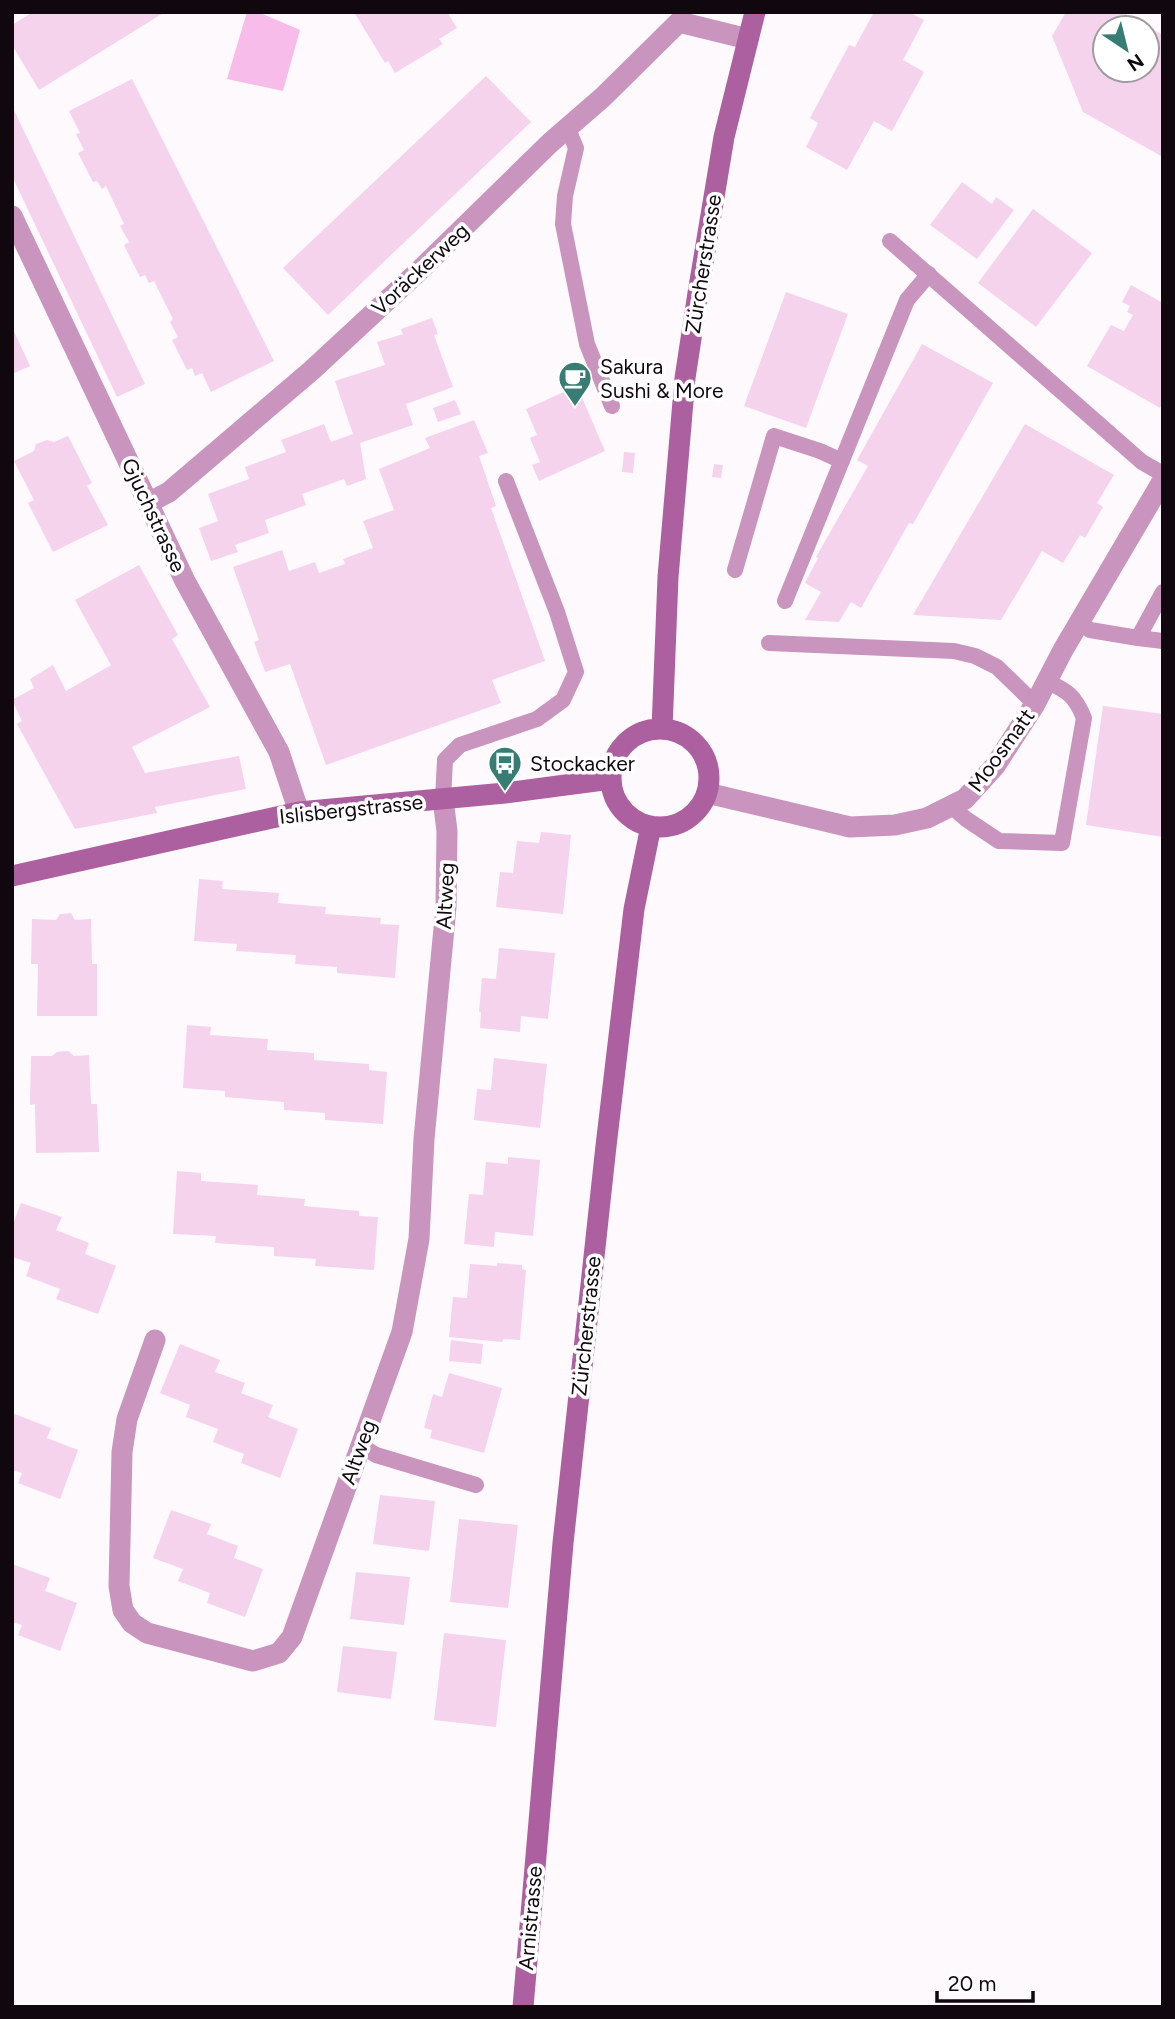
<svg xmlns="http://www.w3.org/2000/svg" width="1175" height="2019" font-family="Figtree,sans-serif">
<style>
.green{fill:#f7bcea}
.building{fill:#f5d3ed;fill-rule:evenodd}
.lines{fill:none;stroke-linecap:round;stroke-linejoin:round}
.lane{stroke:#c994bd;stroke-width:16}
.street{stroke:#c994bd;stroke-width:21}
.secondary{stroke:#ad609f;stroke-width:21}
.labels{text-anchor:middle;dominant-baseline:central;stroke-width:7;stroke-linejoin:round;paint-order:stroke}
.street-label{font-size:21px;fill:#10080e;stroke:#fff}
.poi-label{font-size:21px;fill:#10080e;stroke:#fff;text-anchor:start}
</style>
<rect width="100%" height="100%" fill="#fef9fd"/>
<path class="green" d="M 247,12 L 258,12 L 300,30 L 283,91 L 227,79 Z"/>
<path class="building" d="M 33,12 L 165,12 L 39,90 L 12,45 L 12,25 Z
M 354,12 L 447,12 L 457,28 L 439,39 L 443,44 L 395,73 L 388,61 L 385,63 Z
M 874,12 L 909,12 L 924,20 L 903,60 L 924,72 L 892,131 L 874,121 L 847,170 L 806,147 L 818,123 L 810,118 L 849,45 L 855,47 Z
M 1066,12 L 1122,12 L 1163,35 L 1163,157 L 1083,112 L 1052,36 ZM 1105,28 L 1147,28 L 1147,70 L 1105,70 Z
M 486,76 L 531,122 L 328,315 L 283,268 Z
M 132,79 L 274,361 L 211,392 L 202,373 L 195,376 L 192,368 L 187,370 L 172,340 L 178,337 L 170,322 L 173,319 L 154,281 L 149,283 L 145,275 L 140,277 L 124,245 L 129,242 L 120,226 L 124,224 L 106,186 L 102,189 L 97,181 L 93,182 L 78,153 L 84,150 L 76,134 L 80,133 L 69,111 Z
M 14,110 L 145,384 L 117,397 L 12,176 L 12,111 Z
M 962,182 L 992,204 L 996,197 L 1014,210 L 977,259 L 930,225 Z
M 1033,209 L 1092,253 L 1036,327 L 978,283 Z
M 1131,285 L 1163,303 L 1163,403 L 1160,408 L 1087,366 L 1111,325 L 1124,331 L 1133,315 L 1127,312 L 1130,306 L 1122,302 Z
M 786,292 L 848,314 L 806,428 L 744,406 Z
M 432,318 L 438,334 L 434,335 L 453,387 L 406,404 L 413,425 L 360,443 L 366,479 L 347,486 L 344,479 L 302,494 L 306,505 L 265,520 L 269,533 L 235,545 L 238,552 L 211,561 L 199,528 L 218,521 L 208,494 L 249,479 L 245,467 L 286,452 L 281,440 L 324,424 L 331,442 L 353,434 L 335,381 L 385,365 L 377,342 L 403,334 L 401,329 Z
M 12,327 L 30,366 L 12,374 Z
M 922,344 L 993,383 L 913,524 L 909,523 L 861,608 L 851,602 L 839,622 L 805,620 L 821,592 L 805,583 L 818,558 L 816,557 L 868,466 L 857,460 Z
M 577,386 L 605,451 L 539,481 L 532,465 L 540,462 L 530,438 L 537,435 L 526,409 Z
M 455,400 L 461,414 L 438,422 L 433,408 Z
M 474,420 L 488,453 L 479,456 L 496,506 L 491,508 L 545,661 L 492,680 L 501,703 L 326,765 L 290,664 L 265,672 L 254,642 L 259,640 L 233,567 L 282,550 L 289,571 L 315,562 L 319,573 L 345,564 L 343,559 L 373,548 L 363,521 L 394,510 L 379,469 L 430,448 L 425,438 Z
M 1025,424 L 1114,475 L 1097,503 L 1103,507 L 1085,538 L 1080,535 L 1063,563 L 1042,551 L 1001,620 L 913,615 Z
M 68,436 L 92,483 L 87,486 L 108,525 L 53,552 L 28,503 L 34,500 L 14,461 L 34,451 L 36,444 L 47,440 L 54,442 Z
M 624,452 L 635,453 L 633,473 L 622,472 Z
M 714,464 L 723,465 L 721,478 L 712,477 Z
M 139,565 L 178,635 L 172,639 L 210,707 L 132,747 L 145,773 L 239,756 L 246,789 L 155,807 L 157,813 L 75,829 L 17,724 L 22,721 L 12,700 L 34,688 L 30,679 L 53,665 L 66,691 L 111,665 L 75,600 Z
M 1103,706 L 1163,714 L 1163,837 L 1086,825 Z
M 541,832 L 571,835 L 563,914 L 496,907 L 500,872 L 513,873 L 517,841 L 539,843 Z
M 199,879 L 223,881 L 222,889 L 279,893 L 278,903 L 326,907 L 325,914 L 381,918 L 380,924 L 399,925 L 395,978 L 337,973 L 337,967 L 295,964 L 296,955 L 236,951 L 237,944 L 194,941 Z
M 71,913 L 75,920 L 91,919 L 92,964 L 97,964 L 97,1016 L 37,1016 L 38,964 L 31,964 L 32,919 L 56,920 L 60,914 Z
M 499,948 L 555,953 L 548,1019 L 521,1016 L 520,1032 L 480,1028 L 481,1012 L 479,1012 L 482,978 L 496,979 Z
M 187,1025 L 211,1027 L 210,1035 L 268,1039 L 267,1050 L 314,1053 L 314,1060 L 369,1064 L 369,1070 L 387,1072 L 383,1124 L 325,1120 L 325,1113 L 284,1110 L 284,1102 L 225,1097 L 225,1091 L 183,1088 Z
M 68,1051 L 74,1056 L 89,1055 L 91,1104 L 97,1104 L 99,1152 L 36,1153 L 35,1104 L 30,1105 L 31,1056 L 52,1056 L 57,1052 Z
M 494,1058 L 547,1064 L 540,1128 L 474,1120 L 477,1089 L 491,1090 Z
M 508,1157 L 540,1160 L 533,1236 L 495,1232 L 494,1247 L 464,1244 L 469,1194 L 483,1195 L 486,1162 L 508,1164 Z
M 177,1171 L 201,1173 L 201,1181 L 258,1185 L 257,1195 L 305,1199 L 304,1206 L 359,1211 L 359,1216 L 378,1217 L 374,1270 L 315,1266 L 316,1259 L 274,1256 L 274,1247 L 215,1243 L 216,1236 L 173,1234 Z
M 21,1203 L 62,1217 L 56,1230 L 89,1243 L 85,1254 L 116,1266 L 98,1314 L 56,1299 L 60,1289 L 26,1276 L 31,1263 L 12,1257 L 12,1227 Z
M 497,1263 L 522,1265 L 522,1269 L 526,1270 L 520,1340 L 503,1339 L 502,1342 L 449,1337 L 453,1297 L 467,1298 L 470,1264 L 497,1266 Z
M 451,1340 L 483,1344 L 481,1364 L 449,1361 Z
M 180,1344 L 220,1360 L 215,1372 L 245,1383 L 241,1393 L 273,1405 L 268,1417 L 298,1429 L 280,1478 L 241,1463 L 244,1454 L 213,1442 L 218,1429 L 186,1417 L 190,1405 L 160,1393 Z
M 449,1373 L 502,1388 L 484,1453 L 430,1438 L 432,1430 L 424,1428 L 433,1394 L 442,1397 Z
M 12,1413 L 51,1428 L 47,1438 L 78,1450 L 60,1499 L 18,1483 L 22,1473 L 12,1470 Z
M 380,1495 L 435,1501 L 429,1551 L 373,1544 Z
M 171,1510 L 211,1524 L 207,1534 L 238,1546 L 234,1558 L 263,1569 L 245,1617 L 207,1603 L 210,1593 L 178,1581 L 183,1569 L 153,1558 Z
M 459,1519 L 518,1525 L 508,1608 L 450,1602 Z
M 12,1564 L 50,1578 L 45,1591 L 77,1603 L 60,1651 L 18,1635 L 22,1625 L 12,1622 Z
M 356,1572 L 410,1577 L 404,1625 L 350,1619 Z
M 444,1633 L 506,1640 L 496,1727 L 434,1720 Z
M 343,1646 L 397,1652 L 391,1699 L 337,1692 Z"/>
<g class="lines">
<path class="lane" d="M 568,129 L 576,148 L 565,196 L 563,224 L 587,344 L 612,406
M 890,241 L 1142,462 L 1163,474
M 735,570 L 774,436 L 820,451 L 842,461
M 785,601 L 907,300 L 929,274
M 1079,622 L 1090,630 L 1138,638 L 1163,592
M 1138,638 L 1163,641
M 769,643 L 954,651 L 975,656 L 997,667 L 1035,704
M 443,799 L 445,760 L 460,745 L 537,719 L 563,700 L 576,672 L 557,612 L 506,481
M 951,806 L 966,819 L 999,841 L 1062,843 L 1084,718 C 1075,696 1068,691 1046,681
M 360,1445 L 376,1455 L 476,1485"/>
<path class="street" d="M 12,216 L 185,581 L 279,752 L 299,812
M 148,503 L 169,492 L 311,371 L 420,270 L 550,143 L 603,97 L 679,22 L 748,39
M 707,793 L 850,827 L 895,825 L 927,818 L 965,799 L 995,766 L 1035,704 L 1063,650 L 1163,480
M 155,1340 L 127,1419 L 122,1452 L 119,1586 L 123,1610 L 132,1623 L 147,1633 L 253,1661 L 279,1653 L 292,1637 L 402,1332 L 419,1239 L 424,1139 L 446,907 L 447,831 L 443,799"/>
<path class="secondary" d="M 662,729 L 668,577 L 685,378 L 698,293 L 724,137 L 755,12
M611 778a49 49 0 1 1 98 0a49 49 0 1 1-98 0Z
M 12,876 L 299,812 L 505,793 L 611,779
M 523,2007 L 563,1543 L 606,1146 L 634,909 L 651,826"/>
</g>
<defs>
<symbol id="cafe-pin" viewBox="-11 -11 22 30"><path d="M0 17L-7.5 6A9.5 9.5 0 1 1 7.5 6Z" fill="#377d74" stroke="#fff"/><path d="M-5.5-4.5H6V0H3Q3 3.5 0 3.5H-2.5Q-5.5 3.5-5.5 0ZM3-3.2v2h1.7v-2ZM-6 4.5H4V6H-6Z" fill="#fff"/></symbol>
<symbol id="bus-pin" viewBox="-11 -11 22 30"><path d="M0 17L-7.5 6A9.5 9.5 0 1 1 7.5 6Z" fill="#377d74" stroke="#fff"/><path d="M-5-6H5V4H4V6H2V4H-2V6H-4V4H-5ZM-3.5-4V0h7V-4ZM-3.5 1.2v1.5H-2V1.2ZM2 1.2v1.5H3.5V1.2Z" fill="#fff"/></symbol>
</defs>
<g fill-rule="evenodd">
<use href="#cafe-pin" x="556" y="359" width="38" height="52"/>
<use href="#bus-pin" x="486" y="744" width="38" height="52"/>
</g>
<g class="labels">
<g class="street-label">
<text transform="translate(703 264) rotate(-81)">Zürcherstrasse</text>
<text transform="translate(420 269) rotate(-43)">Voräckerweg</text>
<text transform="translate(154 515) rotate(65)">Gjuchstrasse</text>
<text transform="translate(1001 750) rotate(-54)">Moosmatt</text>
<text transform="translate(351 809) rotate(-6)">Islisbergstrasse</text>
<text transform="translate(445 896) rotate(-87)">Altweg</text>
<text transform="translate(586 1326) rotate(-84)">Zürcherstrasse</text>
<text transform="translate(358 1452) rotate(-70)">Altweg</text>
<text transform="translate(530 1918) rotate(-85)">Arnistrasse</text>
</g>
<g class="poi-label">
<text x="600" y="366">Sakura<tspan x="600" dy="24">Sushi &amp; More</tspan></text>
<text x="530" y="763">Stockacker</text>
</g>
</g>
<rect width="1175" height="2019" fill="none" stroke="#10080e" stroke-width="28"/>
<g transform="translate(1126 49) rotate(145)"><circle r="33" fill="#ffffff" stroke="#9f9c9f" stroke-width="2"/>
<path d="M0-5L12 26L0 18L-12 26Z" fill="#377d74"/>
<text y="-10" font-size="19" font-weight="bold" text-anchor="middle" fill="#10080e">N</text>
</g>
<path d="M937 1991v10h96v-10" fill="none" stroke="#10080e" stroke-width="3.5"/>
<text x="948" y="1991" font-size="21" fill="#10080e" stroke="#ffffff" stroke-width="5" paint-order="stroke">20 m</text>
</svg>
